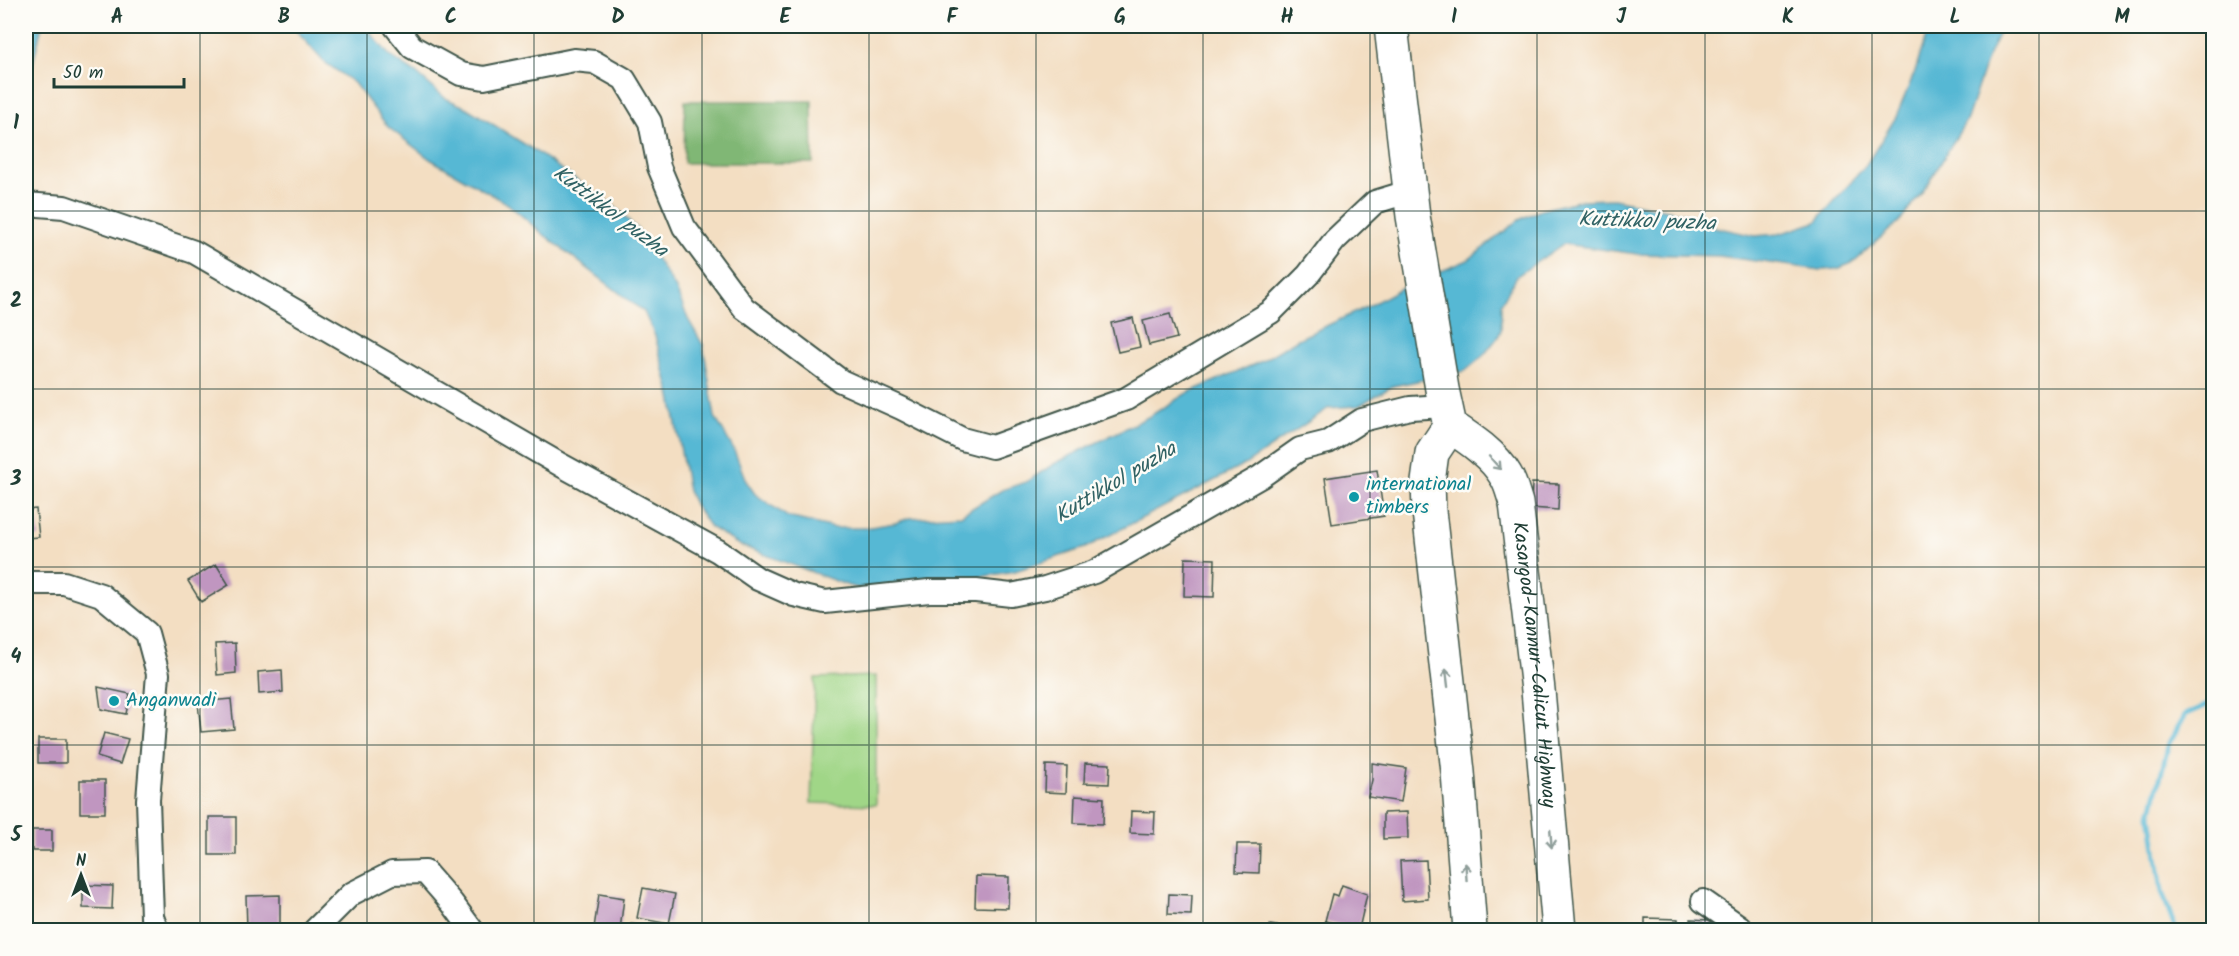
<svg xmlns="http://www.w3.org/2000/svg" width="2239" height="956" font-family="Kalam,sans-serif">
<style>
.green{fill:#a0d687;stroke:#608a5e;stroke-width:1.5}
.forest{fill:#80b774;stroke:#507a54;stroke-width:1.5}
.water{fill:#56b8d4;stroke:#3a7a84;stroke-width:1.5}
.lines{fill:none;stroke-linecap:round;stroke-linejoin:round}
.stream{stroke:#56b8d4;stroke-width:5}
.building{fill:#c096c0}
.minor-casing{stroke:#3f5549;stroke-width:26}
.highway-casing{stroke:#3f5549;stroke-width:36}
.minor{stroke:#fff;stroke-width:22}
.highway{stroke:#fff;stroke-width:33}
.oneway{stroke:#8f9e9a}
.grid{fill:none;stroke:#1f3d34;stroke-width:1.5;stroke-opacity:0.55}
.culture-dot{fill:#0f9aa8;stroke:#fdfcf7;stroke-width:2}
.labels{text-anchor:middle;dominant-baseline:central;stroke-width:5;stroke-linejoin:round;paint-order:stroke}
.culture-label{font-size:20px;fill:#0d838f;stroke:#fdfcf7;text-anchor:start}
.street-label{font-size:20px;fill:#1f3d34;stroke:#fdfcf7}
.water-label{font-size:21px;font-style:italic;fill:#306264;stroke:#fdfcf7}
.neatline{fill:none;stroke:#1f3d34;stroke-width:2}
.grid-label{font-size:20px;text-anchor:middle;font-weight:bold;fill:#1f3d34}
</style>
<rect width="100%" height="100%" fill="#fdfcf7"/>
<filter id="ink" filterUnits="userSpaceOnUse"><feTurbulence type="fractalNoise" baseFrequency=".0167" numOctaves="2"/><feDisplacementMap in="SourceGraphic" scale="12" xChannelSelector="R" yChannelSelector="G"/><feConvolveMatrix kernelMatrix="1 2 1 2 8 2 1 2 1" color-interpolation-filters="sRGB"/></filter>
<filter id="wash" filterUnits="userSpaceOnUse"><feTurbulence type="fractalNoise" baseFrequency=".008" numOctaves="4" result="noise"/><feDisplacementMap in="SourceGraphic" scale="24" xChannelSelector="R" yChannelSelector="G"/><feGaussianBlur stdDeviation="1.35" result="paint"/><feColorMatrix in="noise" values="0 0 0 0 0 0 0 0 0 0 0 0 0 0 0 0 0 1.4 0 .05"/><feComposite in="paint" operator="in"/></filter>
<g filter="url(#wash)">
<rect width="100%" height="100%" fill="#f3dec2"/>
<path class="green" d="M 876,676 L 876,805 L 811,803 L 815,678 Z"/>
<path class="forest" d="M 685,101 L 812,101 L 813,163 L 684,163 Z"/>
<path class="water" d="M 26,26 L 42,26 L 26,91 Z
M 292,26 L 365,26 L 390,56 L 416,73 L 445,98 L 467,108 L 529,147 L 615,207 L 638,230 L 676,289 L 688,319 L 703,345 L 715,417 L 734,450 L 746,481 L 755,494 L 788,517 L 834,528 L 865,528 L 895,523 L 910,518 L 961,515 L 1002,490 L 1026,482 L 1054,464 L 1150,416 L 1187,393 L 1262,361 L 1298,339 L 1369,306 L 1403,287 L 1468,260 L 1519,220 L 1541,210 L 1582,200 L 1614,199 L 1682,213 L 1710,226 L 1755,236 L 1779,234 L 1816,222 L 1866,165 L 1896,117 L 1916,69 L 1929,26 L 2002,26 L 1987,59 L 1967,119 L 1929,183 L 1902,219 L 1852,263 L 1837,269 L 1821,270 L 1719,256 L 1637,254 L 1563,244 L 1517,276 L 1501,304 L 1501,330 L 1498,337 L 1483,356 L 1465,371 L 1393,386 L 1358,406 L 1329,408 L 1246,464 L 1085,548 L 1015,571 L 897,591 L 872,591 L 849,586 L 739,545 L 710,527 L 695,506 L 688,491 L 671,396 L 655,336 L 644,312 L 543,234 L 508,204 L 430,159 L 388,127 L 354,83 L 323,61 Z"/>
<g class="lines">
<path class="stream" d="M 2176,930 L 2162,892 L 2151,814 L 2169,743 L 2185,715 L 2214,702"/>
</g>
<g id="blocks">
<path class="building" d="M 1170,314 L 1177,338 L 1149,345 L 1143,321 Z
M 1133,318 L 1140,347 L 1118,352 L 1111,323 Z
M 1377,470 L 1384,516 L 1332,524 L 1325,478 Z
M 1532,483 L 1559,484 L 1558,510 L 1531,508 Z
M 36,509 L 39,537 L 26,538 L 26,510 Z
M 1185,558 L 1215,559 L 1214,597 L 1184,596 Z
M 216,564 L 229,585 L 201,602 L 188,581 Z
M 235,643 L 236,673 L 217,675 L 215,644 Z
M 282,670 L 283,692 L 259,694 L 258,672 Z
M 98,687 L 130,694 L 126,714 L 101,709 Z
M 231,699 L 234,729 L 201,732 L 198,702 Z
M 104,733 L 128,739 L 120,764 L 97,757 Z
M 38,739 L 66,739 L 66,763 L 38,763 Z
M 1085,763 L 1110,764 L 1109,784 L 1084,783 Z
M 1372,763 L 1406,768 L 1401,802 L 1368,797 L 1372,780 Z
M 1046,765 L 1067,766 L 1066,793 L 1045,792 Z
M 80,780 L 105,780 L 105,813 L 80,813 Z
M 1075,796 L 1104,798 L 1103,824 L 1074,823 Z
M 1131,811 L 1155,812 L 1154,834 L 1130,833 Z
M 1407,812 L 1408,838 L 1383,839 L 1383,813 Z
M 209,817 L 236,817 L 236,855 L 209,855 Z
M 32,830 L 52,830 L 52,851 L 32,851 Z
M 1237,844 L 1260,844 L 1259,873 L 1236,872 Z
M 1426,860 L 1428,899 L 1402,901 L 1400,861 Z
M 976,876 L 1009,877 L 1008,908 L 975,907 Z
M 83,885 L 113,886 L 112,909 L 83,908 Z
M 1342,885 L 1367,894 L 1359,929 L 1325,921 L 1332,894 L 1338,896 Z
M 643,888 L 675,894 L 669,924 L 637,918 Z
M 599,894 L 624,898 L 620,930 L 594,928 Z
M 1169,894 L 1192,895 L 1191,915 L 1168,914 Z
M 280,895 L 280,928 L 247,929 L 246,896 Z
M 1645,918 L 1678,919 L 1678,930 L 1645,930 Z
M 1691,919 L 1725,921 L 1724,930 L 1690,930 Z
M 631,924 L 662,929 L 662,930 L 630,930 Z
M 1270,925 L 1298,929 L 1298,930 L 1270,930 Z"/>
</g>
</g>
<g filter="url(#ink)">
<use href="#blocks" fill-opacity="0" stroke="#3f5549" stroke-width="1.5"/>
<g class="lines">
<defs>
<path id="minor" d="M 395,26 L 412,47 L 461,74 L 484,78 L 574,60 L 594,62 L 624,79 L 650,122 L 659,167 L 684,227 L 744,308 L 841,381 L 901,408 L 962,439 L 992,447 L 1126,399 L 1218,344 L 1271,312 L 1308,275 L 1335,240 L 1375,202 L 1411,191
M 26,204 L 64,207 L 194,252 L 561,465 L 718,551 L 758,579 L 794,595 L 825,602 L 929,591 L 976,591 L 1011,595 L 1045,588 L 1094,572 L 1260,477 L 1300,449 L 1328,442 L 1362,420 L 1410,408 L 1445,406
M 26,583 L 64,583 L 101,595 L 147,633 L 158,674 L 148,800 L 152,917 L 157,930
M 1703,901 L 1740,927 L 1739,930
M 315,930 L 351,894 L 392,873 L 425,872 L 452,903 L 472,930"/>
<g id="highway">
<path id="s1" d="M 1391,26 L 1413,216 L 1442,389 L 1450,426 C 1470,439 1494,455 1506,476 C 1511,484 1513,494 1516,503 L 1538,690 L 1559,930"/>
<path d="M 1450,426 L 1432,453 L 1428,482 L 1429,511 L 1458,772 L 1470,930"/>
</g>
</defs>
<use href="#minor" class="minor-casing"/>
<use href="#highway" class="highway-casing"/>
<use href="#minor" class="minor"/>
<use href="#highway" class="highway"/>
</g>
<defs><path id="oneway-shaft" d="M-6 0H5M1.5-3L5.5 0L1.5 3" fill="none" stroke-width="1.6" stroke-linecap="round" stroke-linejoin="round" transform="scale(1.5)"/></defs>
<g class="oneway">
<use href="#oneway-shaft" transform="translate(1495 463) rotate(48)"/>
<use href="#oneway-shaft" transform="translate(1447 678) rotate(-97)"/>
<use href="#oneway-shaft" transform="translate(1551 839) rotate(85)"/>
<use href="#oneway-shaft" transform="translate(1466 872) rotate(-94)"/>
</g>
</g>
<path class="grid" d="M 200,26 L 200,930M 367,26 L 367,930M 534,26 L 534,930M 702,26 L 702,930M 869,26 L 869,930M 1036,26 L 1036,930M 1203,26 L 1203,930M 1370,26 L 1370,930M 1537,26 L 1537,930M 1705,26 L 1705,930M 1872,26 L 1872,930M 2039,26 L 2039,930M 26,211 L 2214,211M 26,389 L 2214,389M 26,567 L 2214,567M 26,745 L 2214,745"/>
<g class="culture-dot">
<circle cx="1354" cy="497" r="6"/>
<circle cx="114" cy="701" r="6"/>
</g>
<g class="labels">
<g class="culture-label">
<text x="1366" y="485">international<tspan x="1366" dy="23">timbers</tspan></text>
<text x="126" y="701">Anganwadi</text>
</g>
<g class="street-label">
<text stroke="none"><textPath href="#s1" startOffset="672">Kasargod-Kannur-Calicut Highway</textPath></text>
</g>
<g class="water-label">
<text transform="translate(610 212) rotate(37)">Kuttikkol puzha</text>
<text transform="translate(1647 222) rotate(2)">Kuttikkol puzha</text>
<text transform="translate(1116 483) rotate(-31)">Kuttikkol puzha</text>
</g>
</g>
<rect width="2239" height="956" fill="none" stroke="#fdfcf7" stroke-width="66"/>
<g transform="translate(81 875)" stroke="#fdfcf7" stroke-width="4.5" paint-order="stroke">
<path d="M0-4.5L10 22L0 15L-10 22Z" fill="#1f3d34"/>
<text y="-9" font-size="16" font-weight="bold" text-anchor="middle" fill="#1f3d34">N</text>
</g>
<path d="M54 78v9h130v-9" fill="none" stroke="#1f3d34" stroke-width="3"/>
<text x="63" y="78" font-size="18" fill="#1f3d34" stroke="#fdfcf7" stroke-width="4.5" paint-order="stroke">50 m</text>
<rect x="33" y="33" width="2173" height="890" class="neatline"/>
<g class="grid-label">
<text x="117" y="23">A</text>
<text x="284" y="23">B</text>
<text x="451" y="23">C</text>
<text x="618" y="23">D</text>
<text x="785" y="23">E</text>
<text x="952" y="23">F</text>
<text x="1120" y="23">G</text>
<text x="1287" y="23">H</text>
<text x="1454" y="23">I</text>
<text x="1621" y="23">J</text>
<text x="1788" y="23">K</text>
<text x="1955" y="23">L</text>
<text x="2122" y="23">M</text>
<text x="16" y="129">1</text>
<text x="16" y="307">2</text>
<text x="16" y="485">3</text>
<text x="16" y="663">4</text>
<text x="16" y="841">5</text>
</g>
</svg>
